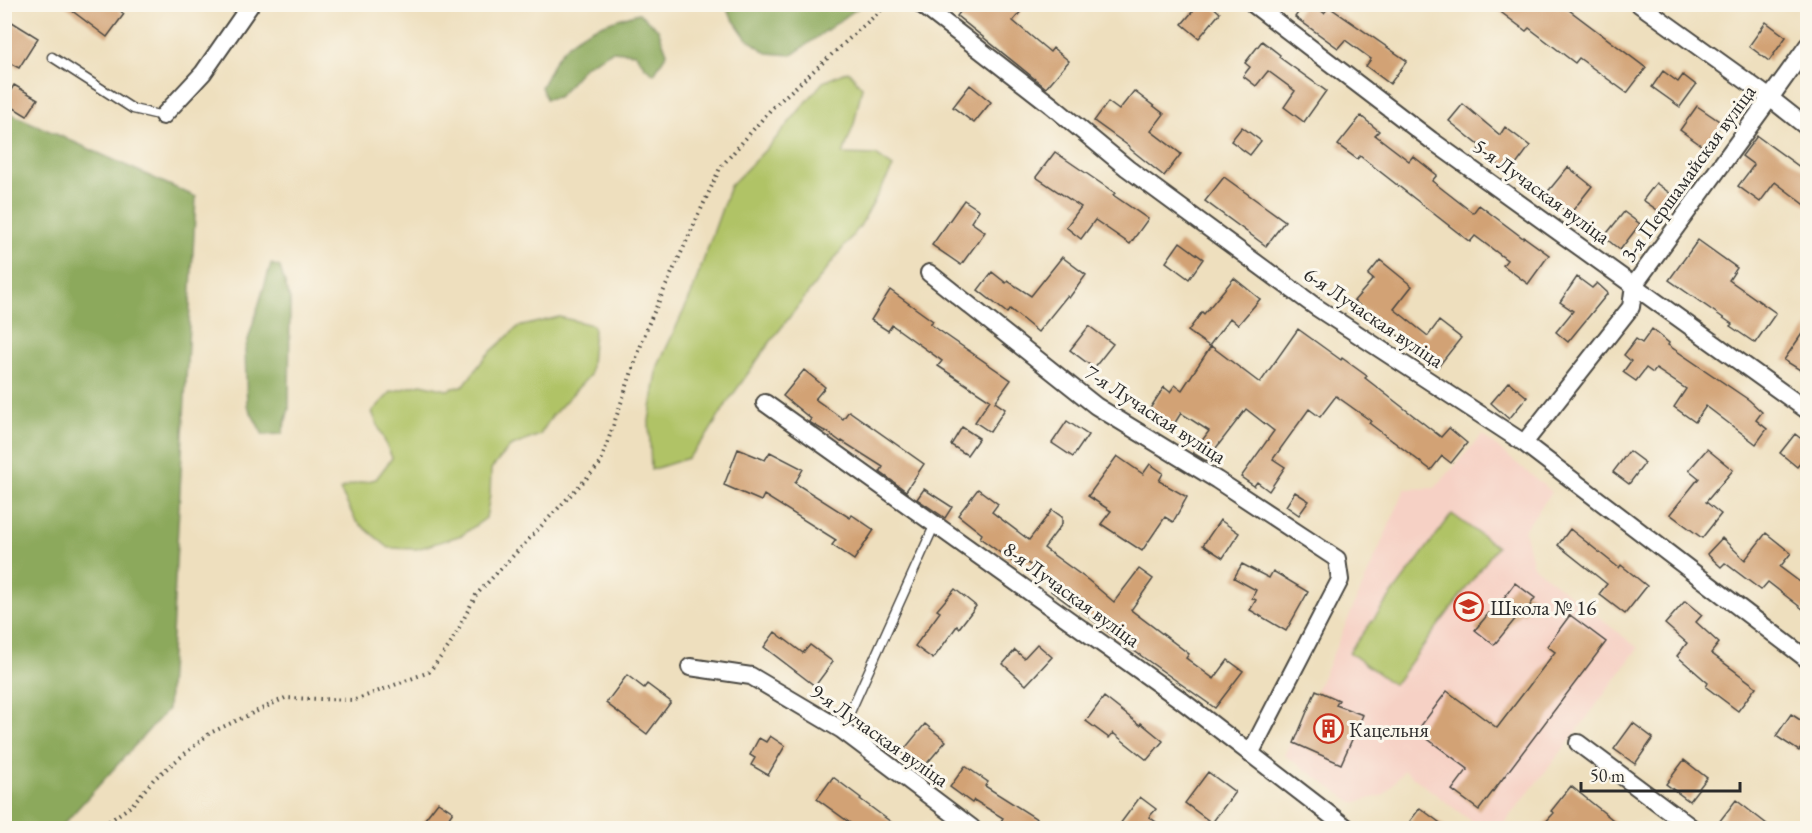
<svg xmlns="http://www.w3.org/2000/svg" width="1812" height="833" font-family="'EB Garamond',serif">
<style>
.built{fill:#f6d1c5}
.green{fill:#b0c366;stroke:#6e7748;stroke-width:1.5}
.forest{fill:#8ca95b;stroke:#5c6a43;stroke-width:1.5}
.building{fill:#d2a275}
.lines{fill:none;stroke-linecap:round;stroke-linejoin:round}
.service-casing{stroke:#484641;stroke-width:11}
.minor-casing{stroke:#484641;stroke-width:20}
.path{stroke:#484641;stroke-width:4;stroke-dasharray:1.5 4.5;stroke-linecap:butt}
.service{stroke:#fff;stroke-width:8}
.minor{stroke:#fff;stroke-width:16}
.labels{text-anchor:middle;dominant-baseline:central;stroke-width:6;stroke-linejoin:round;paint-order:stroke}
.street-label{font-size:21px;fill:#2b2b2b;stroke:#fbf7ec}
.poi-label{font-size:21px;fill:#2b2b2b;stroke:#fbf7ec;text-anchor:start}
</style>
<rect width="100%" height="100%" fill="#fbf7ec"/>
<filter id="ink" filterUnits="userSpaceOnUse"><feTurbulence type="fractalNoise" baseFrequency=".0167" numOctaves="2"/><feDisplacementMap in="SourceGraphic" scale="12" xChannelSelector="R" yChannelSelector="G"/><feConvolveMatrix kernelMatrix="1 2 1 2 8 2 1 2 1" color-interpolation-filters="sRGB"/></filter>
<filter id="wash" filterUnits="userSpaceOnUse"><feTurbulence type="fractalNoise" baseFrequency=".008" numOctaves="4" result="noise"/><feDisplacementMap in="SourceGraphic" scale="24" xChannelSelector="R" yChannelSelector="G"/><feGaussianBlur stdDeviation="1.35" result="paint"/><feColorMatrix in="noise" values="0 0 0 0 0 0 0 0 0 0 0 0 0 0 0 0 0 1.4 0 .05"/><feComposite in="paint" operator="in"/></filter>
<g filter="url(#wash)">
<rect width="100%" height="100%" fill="#eedfbe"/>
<path class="built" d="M 1482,435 L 1552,492 L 1524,530 L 1533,566 L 1638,648 L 1569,742 L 1500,828 L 1480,828 L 1404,770 L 1384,795 L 1353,803 L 1284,755 L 1325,672 L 1405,489 L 1435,488 Z"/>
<path class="green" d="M 848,71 L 862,87 L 854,124 L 843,154 L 876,155 L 893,167 L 860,226 L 768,345 L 727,403 L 708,434 L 688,458 L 651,470 L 649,421 L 658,366 L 691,295 L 730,186 L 772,143 L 823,82 Z
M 559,317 L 593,325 L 594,331 L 590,375 L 552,416 L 540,435 L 510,447 L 491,469 L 490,495 L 486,518 L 462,535 L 417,549 L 389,548 L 356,521 L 340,490 L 350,485 L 376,479 L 392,458 L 372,412 L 391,392 L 421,384 L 447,390 L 464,385 L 486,356 L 518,327 Z
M 1452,514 L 1497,547 L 1394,685 L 1349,652 Z"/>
<path class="forest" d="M 729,5 L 729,4 L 862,5 L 792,55 L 767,53 L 746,38 L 728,12 Z
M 639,13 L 658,29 L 667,53 L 654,74 L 645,67 L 635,53 L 612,51 L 585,66 L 558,97 L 546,99 L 541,87 C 546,79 550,70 554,62 C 572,31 607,22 639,13 Z
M 5,111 L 196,197 L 168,709 L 60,828 L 5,828 Z
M 271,264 L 280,267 L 290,300 L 289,409 L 282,434 L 263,435 L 247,405 L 245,350 Z"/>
<g id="blocks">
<path class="building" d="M 63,4 L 112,4 L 124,14 L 107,37 Z
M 966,4 L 1027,4 L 1013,21 L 1050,52 L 1053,48 L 1069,61 L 1046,88 L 957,16 Z
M 1199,4 L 1210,4 L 1220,13 L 1199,38 L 1182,24 Z
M 1304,4 L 1313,4 L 1324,13 L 1329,7 L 1407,61 L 1390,84 L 1366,66 L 1371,59 L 1345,40 L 1338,48 L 1295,17 Z
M 1490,4 L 1561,4 L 1646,68 L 1627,93 L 1579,58 L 1575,63 L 1529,28 L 1526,31 Z
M 4,17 L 38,38 L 19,68 L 4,60 Z
M 1766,22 L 1786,37 L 1769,61 L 1749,46 Z
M 1262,41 L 1280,55 L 1279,57 L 1326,91 L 1304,122 L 1284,107 L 1295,91 L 1268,71 L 1256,86 L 1243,76 L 1250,67 L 1245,63 Z
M 1663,71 L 1678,82 L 1683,75 L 1696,85 L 1680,107 L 1652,87 Z
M 14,85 L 38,99 L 27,116 L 4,102 Z
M 970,85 L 991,102 L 974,123 L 953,107 Z
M 1134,91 L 1164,114 L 1151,131 L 1181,154 L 1164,176 L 1129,148 L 1130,147 L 1094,121 L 1108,102 L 1119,110 Z
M 1463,104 L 1500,135 L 1505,127 L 1530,146 L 1510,173 L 1478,150 L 1480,146 L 1449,121 Z
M 1697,106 L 1722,123 L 1705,148 L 1680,130 Z
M 1361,116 L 1379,131 L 1375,135 L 1409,161 L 1413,156 L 1437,175 L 1432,181 L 1473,213 L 1479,205 L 1523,238 L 1524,237 L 1549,255 L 1528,284 L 1503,265 L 1507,260 L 1475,236 L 1470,242 L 1360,156 L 1357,159 L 1338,145 Z
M 1242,127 L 1261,141 L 1250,155 L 1231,141 Z
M 1757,136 L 1808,173 L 1808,207 L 1775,182 L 1760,202 L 1738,186 L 1754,165 L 1742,156 Z
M 1055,152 L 1115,193 L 1113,195 L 1148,219 L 1130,244 L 1095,220 L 1081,239 L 1066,227 L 1081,207 L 1036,177 Z
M 1568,167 L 1592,186 L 1570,214 L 1546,194 Z
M 1224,177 L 1285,221 L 1266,246 L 1205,201 Z
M 1656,183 L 1675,197 L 1663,214 L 1643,200 Z
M 964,200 L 979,210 L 971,222 L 985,232 L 961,265 L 932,245 Z
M 1624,212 L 1640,224 L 1620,250 L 1604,237 Z
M 1698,240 L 1737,268 L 1729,280 L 1776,313 L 1755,343 L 1730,326 L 1732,324 L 1669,280 Z
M 1180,242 L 1203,259 L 1189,279 L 1166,262 Z
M 1062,257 L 1086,275 L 1069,298 L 1067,296 L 1038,332 L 1010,309 L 1007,313 L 978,290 L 992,272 L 1006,283 L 1008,281 L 1031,296 Z
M 1380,260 L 1412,286 L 1394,309 L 1428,336 L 1439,321 L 1461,338 L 1438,367 L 1354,301 L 1373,279 L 1368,275 Z
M 1577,277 L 1592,288 L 1597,283 L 1608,293 L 1568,342 L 1556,332 L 1573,311 L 1560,302 Z
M 1234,278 L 1260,299 L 1238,325 L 1230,318 L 1209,346 L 1188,331 L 1202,312 L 1204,314 Z
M 890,290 L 933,321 L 930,324 L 1011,380 L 995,402 L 1005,409 L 990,432 L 975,422 L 990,400 L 938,366 L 942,361 L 892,325 L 888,331 L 871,320 Z
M 1808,325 L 1808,375 L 1784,360 Z
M 1089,326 L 1113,344 L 1094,368 L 1070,350 Z
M 1298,329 L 1341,360 L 1342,358 L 1367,376 L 1365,378 L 1441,437 L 1449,428 L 1467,443 L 1451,463 L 1442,456 L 1431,470 L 1369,423 L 1371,421 L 1336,396 L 1320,417 L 1309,409 L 1273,459 L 1285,467 L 1269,491 L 1257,482 L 1254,486 L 1241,477 L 1274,431 L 1246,409 L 1206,461 L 1193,453 L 1209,431 L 1181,413 L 1173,426 L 1149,410 L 1164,387 L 1170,392 L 1175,385 L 1182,390 L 1211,346 L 1260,383 Z
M 1652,329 L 1669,343 L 1668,345 L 1749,400 L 1762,412 L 1756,420 L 1767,429 L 1756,444 L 1706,406 L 1695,422 L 1674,407 L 1686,389 L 1656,369 L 1653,373 L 1646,368 L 1636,381 L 1623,372 L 1631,361 L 1624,355 L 1636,339 L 1642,343 Z
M 804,370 L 825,387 L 815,399 L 843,419 L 849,411 L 924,464 L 906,491 L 880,472 L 883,467 L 842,441 L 841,442 L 826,431 L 826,432 L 816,426 L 809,422 L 811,419 L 783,396 Z
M 1509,382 L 1527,397 L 1509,419 L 1491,403 Z
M 1067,421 L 1088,435 L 1073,457 L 1052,443 Z
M 962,427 L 979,438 L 967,455 L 951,445 Z
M 1795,434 L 1808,444 L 1808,454 L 1797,467 L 1780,453 Z
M 738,449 L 765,460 L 770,452 L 803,469 L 795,483 L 850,518 L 852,515 L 874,530 L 854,560 L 832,545 L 836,540 L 764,495 L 761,501 L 724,485 Z
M 1707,449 L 1733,470 L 1706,502 L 1721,514 L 1702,538 L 1670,514 L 1699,478 L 1689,470 Z
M 1629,451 L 1645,463 L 1629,484 L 1613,472 Z
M 1117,456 L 1143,474 L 1150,464 L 1163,473 L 1159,481 L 1187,497 L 1173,522 L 1165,517 L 1142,551 L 1101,524 L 1111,511 L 1088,496 Z
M 924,489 L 952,507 L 945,518 L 917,499 Z
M 978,489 L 998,504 L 992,512 L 1029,540 L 1052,510 L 1062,517 L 1062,524 L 1044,548 L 1088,580 L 1114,602 L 1139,569 L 1153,579 L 1131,610 L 1189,654 L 1186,658 L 1214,679 L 1228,660 L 1243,671 L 1215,708 L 1113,636 L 1071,603 L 1070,605 L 1051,591 L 1057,582 L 1021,559 L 1017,565 L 980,538 L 982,534 L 958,515 Z
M 1295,492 L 1309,501 L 1299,515 L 1286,506 Z
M 1220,520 L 1239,533 L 1223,558 L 1203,545 Z
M 1570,529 L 1619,568 L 1621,565 L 1647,586 L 1625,614 L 1599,594 L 1607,584 L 1558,545 Z
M 1766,533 L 1791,553 L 1780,567 L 1808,588 L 1808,613 L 1768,582 L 1761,590 L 1725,563 L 1721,567 L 1707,554 L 1722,538 L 1745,560 Z
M 1242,564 L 1269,578 L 1273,571 L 1308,592 L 1286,631 L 1250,610 L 1256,600 L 1252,598 L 1256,590 L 1234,578 Z
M 1515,583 L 1535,598 L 1524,614 L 1521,612 L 1494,645 L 1475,630 L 1489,613 L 1491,615 Z
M 955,589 L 976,606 L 959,628 L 957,626 L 933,659 L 915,646 L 940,612 L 937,610 Z
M 1685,601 L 1702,615 L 1696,622 L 1719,643 L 1711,653 L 1756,687 L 1738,711 L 1706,687 L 1708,683 L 1677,656 L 1687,643 L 1665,624 Z
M 1570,615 L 1606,642 L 1479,810 L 1452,790 L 1468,769 L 1417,731 L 1447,691 L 1497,728 L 1555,652 L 1547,646 Z
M 775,632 L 803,653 L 810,645 L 833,662 L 815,686 L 764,647 Z
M 1037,644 L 1052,657 L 1026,685 L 1003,664 L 1015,650 L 1024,658 Z
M 627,675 L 644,688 L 647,684 L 671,702 L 647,734 L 606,703 Z
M 1316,690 L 1339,700 L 1336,705 L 1363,715 L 1341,764 L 1294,743 Z
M 1104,697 L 1140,725 L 1141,723 L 1163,741 L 1147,760 L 1113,733 L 1109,738 L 1086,721 Z
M 1791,714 L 1808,725 L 1808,738 L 1799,751 L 1776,736 Z
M 1633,723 L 1653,738 L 1635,764 L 1614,749 Z
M 925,724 L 946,741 L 923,768 L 902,752 Z
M 770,736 L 785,746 L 768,775 L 751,765 L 755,758 L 750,755 L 759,738 L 766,742 Z
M 1684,760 L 1707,778 L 1689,801 L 1666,784 Z
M 965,766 L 988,782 L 985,786 L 1051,828 L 997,828 L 1003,818 L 974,800 L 972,803 L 950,787 Z
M 1208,772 L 1235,792 L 1212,823 L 1185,803 Z
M 833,777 L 861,798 L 860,799 L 899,828 L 857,828 L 817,799 Z
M 1571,786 L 1623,828 L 1540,828 L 1554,813 L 1551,811 Z
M 1140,797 L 1156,809 L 1149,817 L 1165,828 L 1117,828 Z
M 1736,800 L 1772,828 L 1728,828 L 1719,822 Z
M 438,802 L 453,812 L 442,828 L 418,828 Z
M 1420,808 L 1447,828 L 1420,828 L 1410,821 Z"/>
</g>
</g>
<g filter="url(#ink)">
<use href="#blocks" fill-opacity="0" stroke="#484641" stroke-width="1.5"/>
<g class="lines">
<defs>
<path id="service" d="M 52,57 L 133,109 L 163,116
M 842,730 L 935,524"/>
<path id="minor" d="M 921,4 L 1051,105 L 1127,168 L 1316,307 L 1524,443 L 1808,660
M 1253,4 L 1431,140 L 1808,411
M 1639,4 L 1770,98 L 1808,128
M 163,116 L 203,73 L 251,4
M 929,273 L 1096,406 L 1217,480 L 1337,559 L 1340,580 L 1250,754
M 765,403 L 1181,700 L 1347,828
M 1524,443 L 1631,307 L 1634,285 L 1770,98 L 1808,45
M 690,667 L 751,676 L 842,730 L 972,828
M 1578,743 L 1692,828"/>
</defs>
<use href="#service" class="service-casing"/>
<use href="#minor" class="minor-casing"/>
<path class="path" d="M 99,828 L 131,806 L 154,779 L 210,733 L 285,698 L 355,700 L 429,672 L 450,645 L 476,595 L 600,464 L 648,325 L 720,168 L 772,108 L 888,4"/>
<use href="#service" class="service"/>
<use href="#minor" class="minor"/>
</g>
</g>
<defs>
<symbol id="school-ring" viewBox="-11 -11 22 22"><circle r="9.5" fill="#fbf7ec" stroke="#c8321e" stroke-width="1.5"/><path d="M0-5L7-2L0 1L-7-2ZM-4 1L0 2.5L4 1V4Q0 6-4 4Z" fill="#c8321e"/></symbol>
<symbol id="building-ring" viewBox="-11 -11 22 22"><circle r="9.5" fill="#fbf7ec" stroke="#c8321e" stroke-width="1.5"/><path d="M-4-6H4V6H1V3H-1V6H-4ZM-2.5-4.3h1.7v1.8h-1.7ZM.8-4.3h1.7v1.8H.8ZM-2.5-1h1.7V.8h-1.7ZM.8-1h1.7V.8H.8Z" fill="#c8321e"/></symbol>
</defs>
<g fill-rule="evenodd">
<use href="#school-ring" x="1452" y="590" width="33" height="33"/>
<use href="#building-ring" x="1312" y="712" width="33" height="33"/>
</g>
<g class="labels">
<g class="street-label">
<text transform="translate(1688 173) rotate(-54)">3-я Першамайская вуліца</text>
<text transform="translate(1542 191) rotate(36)">5-я Лучаская вуліца</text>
<text transform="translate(1374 317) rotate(34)">6-я Лучаская вуліца</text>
<text transform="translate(1156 414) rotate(33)">7-я Лучаская вуліца</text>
<text transform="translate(1072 594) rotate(36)">8-я Лучаская вуліца</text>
<text transform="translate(880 735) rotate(35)">9-я Лучаская вуліца</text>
</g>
<g class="poi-label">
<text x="1490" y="607">Школа № 16</text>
<text x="1349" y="729">Кацельня</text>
</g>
</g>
<rect width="1812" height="833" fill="none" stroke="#fbf7ec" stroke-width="24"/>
<path d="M1581 782v9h159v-9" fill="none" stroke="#2b2b2b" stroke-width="3"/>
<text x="1590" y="782" font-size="18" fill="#2b2b2b" stroke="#fbf7ec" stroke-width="4.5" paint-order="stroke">50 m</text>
</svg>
